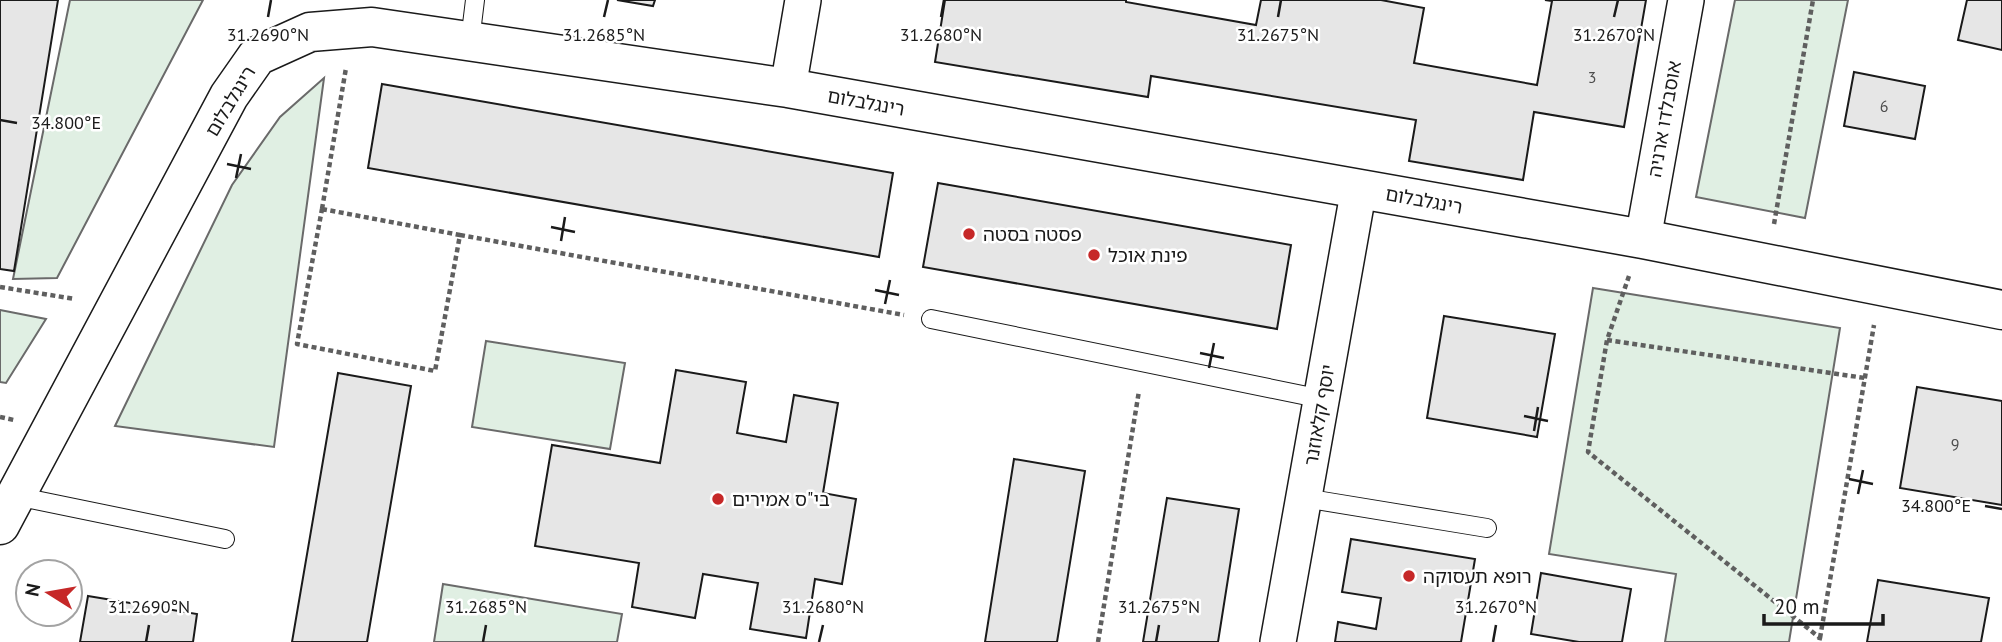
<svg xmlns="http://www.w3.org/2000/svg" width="2002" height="642" font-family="'PT Sans','Noto Sans Hebrew',sans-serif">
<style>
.green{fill:#e0efe3;stroke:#6a6a6a;stroke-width:2}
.building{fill:#e6e6e6;stroke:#1a1a1a;stroke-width:2}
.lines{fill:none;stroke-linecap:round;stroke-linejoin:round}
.lane-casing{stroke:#1a1a1a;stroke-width:20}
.street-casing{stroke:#1a1a1a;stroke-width:38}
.secondary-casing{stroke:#1a1a1a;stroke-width:41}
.path{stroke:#5f5f5f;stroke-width:4.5;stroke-dasharray:5 3.5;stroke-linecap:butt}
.lane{stroke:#fff;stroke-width:18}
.street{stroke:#fff;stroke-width:35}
.secondary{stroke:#fff;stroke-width:38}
.ticks{fill:none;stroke:#1a1a1a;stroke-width:2.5}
.poi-dot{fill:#c62828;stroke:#fff;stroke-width:2.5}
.labels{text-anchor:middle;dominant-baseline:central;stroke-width:5;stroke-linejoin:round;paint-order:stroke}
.number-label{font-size:16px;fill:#4d4d4d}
.street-label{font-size:19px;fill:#1a1a1a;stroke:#fff}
.poi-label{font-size:19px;fill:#1a1a1a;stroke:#fff;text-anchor:start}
.ticks-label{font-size:18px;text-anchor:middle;fill:#1a1a1a;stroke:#fff;stroke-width:5;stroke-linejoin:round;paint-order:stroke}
</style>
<rect width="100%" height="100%" fill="#fff"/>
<path class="green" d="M 70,0 L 203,0 L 57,278 L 13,279 Z
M 1735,0 L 1848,0 L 1805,218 L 1696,197 Z
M 324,78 L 274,447 L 115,426 L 232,185 L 280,117 Z
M 1593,288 L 1840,328 L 1789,642 L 1665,642 L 1676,574 L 1549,554 Z
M 0,310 L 46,319 L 6,383 L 0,382 Z
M 486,341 L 625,363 L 610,449 L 472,427 Z
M 443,584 L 622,614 L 617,642 L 434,642 Z"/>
<path class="building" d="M 0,0 L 58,0 L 14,271 L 0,269 Z
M 617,0 L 655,0 L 653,6 Z
M 945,0 L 1126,0 L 1126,2 L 1256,25 L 1261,0 L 1381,0 L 1424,8 L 1414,63 L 1537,85 L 1552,1 L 1545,0 L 1646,0 L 1624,127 L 1534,112 L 1523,180 L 1409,161 L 1416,120 L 1151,76 L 1148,97 L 935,62 Z
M 1967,0 L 2002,0 L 2002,50 L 1958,40 Z
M 1854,72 L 1925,86 L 1915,139 L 1844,126 Z
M 382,84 L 893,173 L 879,257 L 368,168 Z
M 938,183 L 1291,245 L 1277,329 L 923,267 Z
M 1444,316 L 1555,334 L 1537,437 L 1427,418 Z
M 676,370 L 746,382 L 737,433 L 786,442 L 794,395 L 838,403 L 823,493 L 856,499 L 842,584 L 815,579 L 806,638 L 750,629 L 758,583 L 703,574 L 695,618 L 632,607 L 639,563 L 535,546 L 552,445 L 660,463 Z
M 338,373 L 411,386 L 367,642 L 292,642 Z
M 1917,387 L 2002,401 L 2002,505 L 1900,488 Z
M 1014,459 L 1085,471 L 1057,642 L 985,642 Z
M 1167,498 L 1239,509 L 1218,642 L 1143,642 Z
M 1351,539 L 1475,559 L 1461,642 L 1335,642 L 1338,622 L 1376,629 L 1381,598 L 1342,592 Z
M 1541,573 L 1631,589 L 1622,642 L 1579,642 L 1531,634 Z
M 1878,580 L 1989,598 L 1981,642 L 1867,642 Z
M 88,596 L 197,614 L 193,642 L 80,642 Z"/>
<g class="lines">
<defs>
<path id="lane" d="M 470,41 L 475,0
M 931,319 L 1322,399
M 16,496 L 225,539
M 1304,498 L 1487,528"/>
<path id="street" d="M 788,88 L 803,0
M 1643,239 L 1686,0
M 1278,642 L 1359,188"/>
<path id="secondary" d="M 0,525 L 229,96 L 257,56 L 310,32 L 372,27 L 788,88 L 1643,239 L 2002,310"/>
</defs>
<use href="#lane" class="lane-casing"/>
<use href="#street" class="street-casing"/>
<use href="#secondary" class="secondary-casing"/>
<path class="path" d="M 322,209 L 460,235 L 435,371 L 297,344 Z
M 322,209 L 346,68
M 1774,224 L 1813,0
M 460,235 L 904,315
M 1629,276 L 1607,340 L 1588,452 L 1820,638 L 1819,642
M 0,287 L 75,299
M 1607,340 L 1865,378
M 0,417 L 14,420
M 1820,638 L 1874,325
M 1098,642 L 1139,391"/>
<use href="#lane" class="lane"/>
<use href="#street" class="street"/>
<use href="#secondary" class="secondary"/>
</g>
<path class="ticks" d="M 268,17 L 271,0M 604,17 L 608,0M 941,17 L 944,0M 1278,17 L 1281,0M 1614,17 L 1618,0M 0,120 L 17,123M 227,164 L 251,169M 236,178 L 241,154M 551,227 L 575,232M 561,241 L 565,217M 875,290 L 899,295M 885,304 L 890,280M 1200,353 L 1224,358M 1209,368 L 1214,343M 1524,416 L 1548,421M 1534,431 L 1538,407M 1849,479 L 1873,484M 1858,494 L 1863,470M 1985,506 L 2002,509M 146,642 L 149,625M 483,642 L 486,625M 819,642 L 823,625M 1156,642 L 1159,625M 1493,642 L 1496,625"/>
<g class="poi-dot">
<circle cx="969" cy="234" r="7"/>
<circle cx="1094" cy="255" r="7"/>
<circle cx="718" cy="499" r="7"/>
<circle cx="1409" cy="576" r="7"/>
</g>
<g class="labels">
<g class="number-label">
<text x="1592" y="77">3</text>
<text x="1884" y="106">6</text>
<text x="1955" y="444">9</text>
</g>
<g class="street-label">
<text transform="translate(230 101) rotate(-59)">רינגלבלום</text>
<text transform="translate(866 102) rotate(10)">רינגלבלום</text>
<text transform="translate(1664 119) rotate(-80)">אוסבלדו ארניה</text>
<text transform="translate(1424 200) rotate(10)">רינגלבלום</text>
<text transform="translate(1319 415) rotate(-80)">יוסף קלאוזנר</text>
</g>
<g class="poi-label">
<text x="983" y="234">פסטה בסטה</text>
<text x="1108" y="255">פינת אוכל</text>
<text x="732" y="499">בי"ס אמירים</text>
<text x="1423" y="576">רופא תעסוקה</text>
</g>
</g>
<g class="ticks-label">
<text x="268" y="41">31.2690°N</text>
<text x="604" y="41">31.2685°N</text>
<text x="941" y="41">31.2680°N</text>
<text x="1278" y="41">31.2675°N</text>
<text x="1614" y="41">31.2670°N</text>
<text x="66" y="129">34.800°E</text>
<text x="1936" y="512">34.800°E</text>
<text x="149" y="613">31.2690°N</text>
<text x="486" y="613">31.2685°N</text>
<text x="823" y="613">31.2680°N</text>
<text x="1159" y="613">31.2675°N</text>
<text x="1496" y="613">31.2670°N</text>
</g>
<g transform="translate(49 593) rotate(281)"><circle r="33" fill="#ffffff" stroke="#a3a3a3" stroke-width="2"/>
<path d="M0-5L12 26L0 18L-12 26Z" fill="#c62828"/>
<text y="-10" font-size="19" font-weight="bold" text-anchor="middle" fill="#1a1a1a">N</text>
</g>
<path d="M1764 614v10h119v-10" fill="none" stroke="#1a1a1a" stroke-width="3.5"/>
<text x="1774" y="614" font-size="21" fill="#1a1a1a" stroke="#ffffff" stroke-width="5" paint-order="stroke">20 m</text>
</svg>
